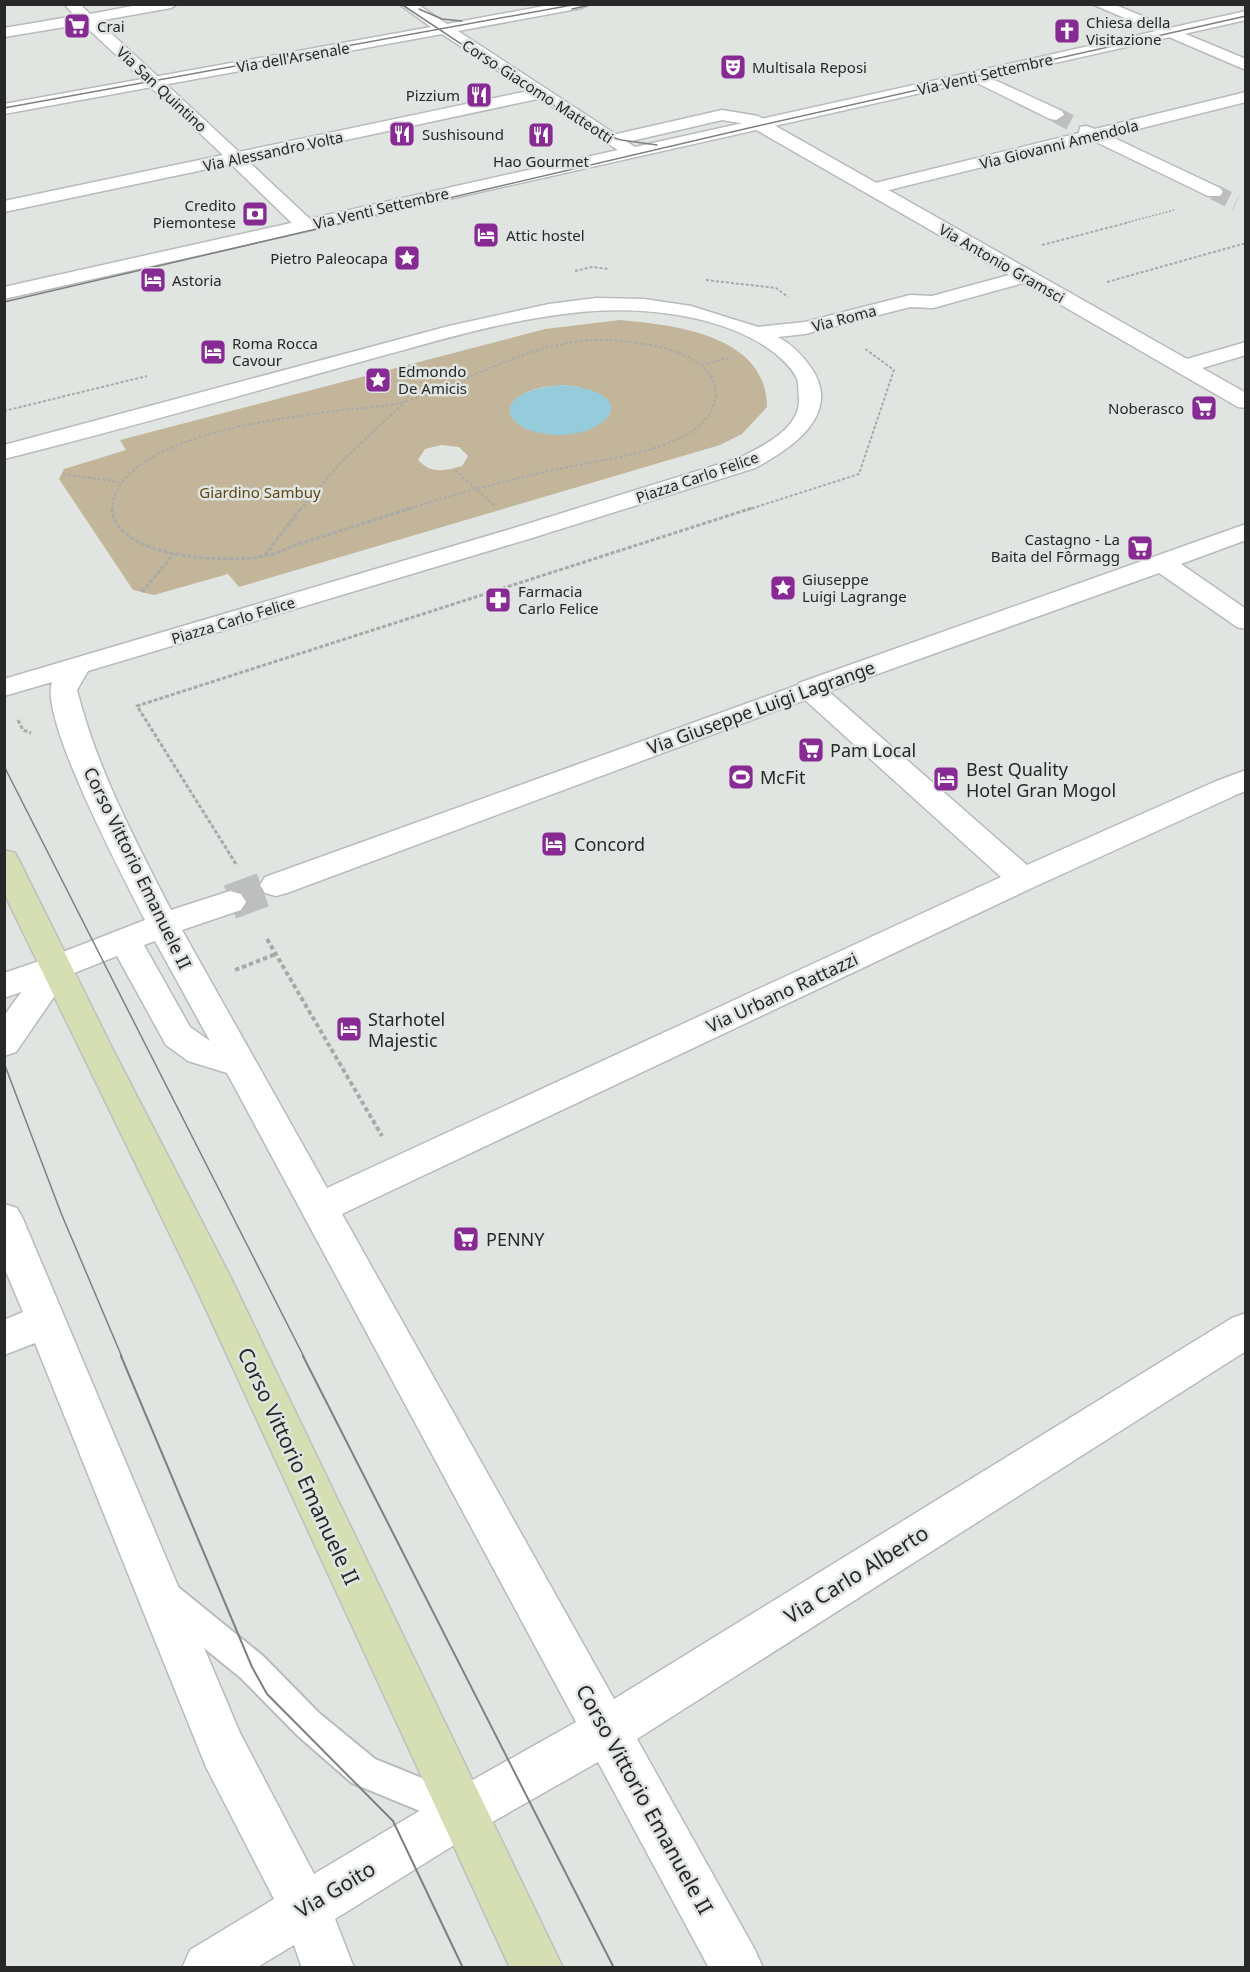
<svg xmlns="http://www.w3.org/2000/svg" width="1250" height="1972" font-family="'Noto Sans',sans-serif">
<style>
.green{fill:#c3b599;fill-rule:evenodd}
.water{fill:#96cbdc}
.lines{fill:none;stroke-linecap:round;stroke-linejoin:round}
.pedestrian-tunnel{stroke:#bcbfbd;stroke-width:16;stroke-dasharray:16 8;stroke-linecap:butt}
.minor-tunnel{stroke:#bcbfbd;stroke-width:35;stroke-dasharray:35 17;stroke-linecap:butt}
.service-casing{stroke:#b8bbb8;stroke-width:4}
.pedestrian-casing{stroke:#b8bbb8;stroke-width:3}
.minor-casing{stroke:#b8bbb8;stroke-width:3}
.tertiary-casing{stroke:#b8bbb8;stroke-width:3}
.primary-casing{stroke:#bebebe;stroke-width:3}
.path-far3{stroke:#a7aaa7;stroke-width:1.5;stroke-dasharray:2 1.5;stroke-linecap:butt}
.path-far2{stroke:#a7aaa7;stroke-width:2;stroke-dasharray:3 2;stroke-linecap:butt}
.path-far1{stroke:#a7aaa7;stroke-width:3;stroke-dasharray:4 2;stroke-linecap:butt}
.path{stroke:#a7aaa7;stroke-width:4;stroke-dasharray:4.5 3;stroke-linecap:butt}
.service{fill:#fff;fill-rule:evenodd}
.pedestrian{fill:#fff;fill-rule:evenodd}
.minor{fill:#fff;fill-rule:evenodd}
.tertiary{fill:#fff;fill-rule:evenodd}
.primary{fill:#d6dfb3;fill-rule:evenodd}
.tram-far1{stroke:#7e817f;stroke-width:1.5}
.tram{stroke:#7e817f;stroke-width:2}
.labels{text-anchor:middle;dominant-baseline:central;stroke-width:5;stroke-linejoin:round;paint-order:stroke}
.far-poi-label{font-size:15px;fill:#272827;stroke:#e1e5e2;text-anchor:start}
.far-street-label{font-size:15px;fill:#272827;stroke:#e1e5e2}
.far-park-label{font-size:15px;fill:#5d4715;stroke:#e1e5e2}
.street-label{font-size:18px;fill:#272827;stroke:#e1e5e2}
.poi-label{font-size:18px;fill:#272827;stroke:#e1e5e2;text-anchor:start}
.near-street-label{font-size:21px;fill:#272827;stroke:#e1e5e2}
</style>
<rect width="100%" height="100%" fill="#e1e5e2"/>
<path class="green" d="M 620,320 C 675,325 767,335 767,407 L 742,434 L 720,445 L 239,587 L 228,574 L 154,595 L 133,590 L 59,479 L 64,469 L 126,450 L 120,440 L 545,329 ZM 563,385 L 580,387 L 510,414 C 513,389 543,387 563,385 ZM 441,445 L 459,447 L 468,456 L 462,466 C 445,471 431,474 418,460 L 425,449 Z"/>
<path class="water" d="M 563,385 C 658,394 594,452 529,430 C 522,428 511,421 510,412 C 508,391 549,386 563,385 Z"/>
<g class="lines">
<path class="pedestrian-tunnel" d="M 1056,115 L 1077,126
M 1214,192 L 1236,203"/>
<path class="minor-tunnel" d="M 230,902 L 276,885"/>
<defs>
<path id="service" d="M 167,1583 L 178,1587 L 263,1656 L 319,1713 L 375,1759 L 471,1798 L 476,1810 L 471,1822 L 459,1827 L 352,1783 L 297,1735 L 241,1678 L 156,1609 L 152,1598 L 156,1587 Z"/>
<path id="pedestrian" d="M 975,71 L 1062,111 L 1064,115 L 1056,120 L 1050,119 L 969,79 L 967,76 Z
M 1246,92 L 1246,102 L 1110,136 L 1220,188 L 1223,192 L 1220,196 L 1208,196 L 1092,140 L 873,194 L 867,193 L 864,189 L 867,185 L 1079,133 L 1080,127 L 1086,126 L 1095,129 Z
M 1246,524 L 1246,540 L 1181,564 L 1246,609 L 1246,629 L 1237,627 L 1159,573 L 819,695 L 809,697 L 799,695 L 795,689 L 799,683 Z
M 1246,770 L 1246,791 L 1224,799 L 1214,796 L 1209,789 L 1214,782 Z"/>
<path id="minor" d="M 64,4 L 80,4 L 90,14 L 143,4 L 178,4 L 171,8 L 98,21 L 239,152 L 542,88 L 550,93 L 542,98 L 248,161 L 312,221 L 314,225 L 312,229 L 298,229 L 231,164 L 4,212 L 4,201 L 223,155 L 83,24 L 4,37 L 4,28 L 75,16 Z
M 1092,4 L 1113,4 L 1246,59 L 1246,70 Z
M 722,110 L 758,116 L 1187,359 L 1246,342 L 1246,355 L 1202,368 L 1246,393 L 1246,408 L 1238,407 L 1023,283 L 933,308 L 910,307 L 805,334 L 778,337 C 793,345 803,356 812,369 C 842,415 791,449 755,468 L 532,538 L 88,671 L 77,690 C 97,769 134,838 171,910 L 230,891 L 241,894 L 246,902 L 241,910 L 182,930 L 327,1188 L 1001,877 L 805,700 L 287,893 L 276,896 L 265,893 L 260,885 L 265,877 L 809,681 L 819,683 L 1027,865 L 1214,782 L 1224,779 L 1234,782 L 1239,789 L 1234,796 L 1034,887 L 342,1214 L 614,1699 L 1232,1318 L 1246,1313 L 1246,1351 L 637,1739 L 755,1950 L 763,1968 L 709,1968 L 598,1762 L 480,1829 L 335,1919 L 354,1968 L 302,1968 L 294,1945 L 256,1968 L 182,1968 L 190,1950 L 274,1899 L 206,1767 L 35,1343 L 4,1355 L 4,1320 L 23,1312 L 4,1267 L 4,1204 L 17,1208 L 23,1219 L 240,1733 L 314,1874 L 446,1795 L 576,1722 L 227,1073 L 188,1061 L 166,1045 L 117,956 L 69,975 L 16,1052 L 4,1056 L 4,1016 L 45,959 L 145,920 C 125,880 39,719 52,682 L 4,696 L 4,679 L 514,528 L 739,458 C 761,447 801,429 799,398 C 798,392 799,384 797,379 C 793,369 784,361 776,354 C 724,313 635,305 572,313 C 500,321 430,343 360,362 C 242,395 124,429 4,459 L 4,445 L 449,326 L 549,304 L 596,298 L 644,299 L 691,306 L 758,327 L 805,322 L 910,295 L 932,296 L 1009,275 L 746,124 L 722,120 L 614,145 L 608,144 L 605,140 L 608,136 ZM 155,941 L 210,1041 L 190,1027 L 144,945 Z"/>
<path id="tertiary" d="M 399,4 L 417,4 L 447,24 L 555,4 L 589,4 L 582,8 L 458,31 L 635,147 L 1246,11 L 1246,20 L 4,299 L 4,287 L 618,150 L 442,34 L 4,114 L 4,104 L 431,27 Z
M 57,955 L 69,959 L 73,967 L 69,975 L 4,998 L 4,973 Z"/>
<path id="primary" d="M 4,850 L 15,853 L 19,860 L 112,1048 L 230,1276 L 563,1968 L 510,1968 L 198,1292 L 4,893 Z"/>
</defs>
<use href="#service" class="service-casing"/>
<use href="#pedestrian" class="pedestrian-casing"/>
<use href="#minor" class="minor-casing"/>
<use href="#tertiary" class="tertiary-casing"/>
<use href="#primary" class="primary-casing"/>
<path class="path-far3" d="M 1125,223 L 1174,210"/>
<path class="path-far2" d="M 1042,245 L 1130,222
M 575,271 L 592,267 L 609,269
M 706,280 L 776,288 L 788,297
M 1107,282 L 1246,243
M 702,365 L 728,358
M 4,411 L 147,376
M 455,470 L 495,506
M 63,474 L 119,482
M 112,510 C 115,434 295,416 352,409 C 369,407 386,407 403,402 C 468,383 527,342 597,340 C 631,339 725,350 715,400 C 711,418 697,430 682,437 C 644,456 599,460 558,469 C 507,480 455,494 405,510
M 300,510 L 342,461 L 405,402
M 747,510 L 859,474 L 894,370 L 864,348"/>
<path class="path-far1" d="M 112,508 C 115,560 229,563 265,556 C 279,553 292,546 305,542 C 340,531 375,520 410,508
M 265,555 L 301,508
M 142,592 L 174,554
M 18,720 L 23,730 L 31,733
M 236,864 L 137,706 L 752,508"/>
<path class="path" d="M 267,939 L 382,1136
M 235,970 L 276,954"/>
<use href="#service" class="service"/>
<use href="#pedestrian" class="pedestrian"/>
<use href="#minor" class="minor"/>
<use href="#tertiary" class="tertiary"/>
<use href="#primary" class="primary"/>
<path class="tram-far1" d="M 401,4 L 594,132 L 621,140 L 657,145
M 419,9 L 442,19 L 462,21
M 572,9 L 595,4
M 4,108 L 578,4
M 4,302 L 753,127 L 1246,16
M 4,766 L 304,1357
M 4,1063 L 61,1213 L 122,1357"/>
<path class="tram" d="M 121,1356 L 252,1667 L 267,1694 L 393,1821 L 463,1968
M 303,1356 L 614,1968"/>
</g>
<defs>
<symbol id="supermarket-square" viewBox="-11 -11 22 22"><rect x="-9" y="-9" width="18" height="18" rx="4" fill="#872a94" stroke="#e1e5e2"/><path d="M-6-5.5h2.5l.6 2H6L4.5 2H-2.5L-4.4-4H-6ZM-1.5 3.2a1.3 1.3 0 1 0 .1 0ZM3 3.2a1.3 1.3 0 1 0 .1 0Z" fill="#fff"/></symbol>
<symbol id="church-square" viewBox="-11 -11 22 22"><rect x="-9" y="-9" width="18" height="18" rx="4" fill="#872a94" stroke="#e1e5e2"/><path d="M-1.2-6h2.4v3.5h3.3v2.4h-3.3V6h-2.4V-.1h-3.3v-2.4h3.3Z" fill="#fff"/></symbol>
<symbol id="theatre-square" viewBox="-11 -11 22 22"><rect x="-9" y="-9" width="18" height="18" rx="4" fill="#872a94" stroke="#e1e5e2"/><path d="M-5-5.5Q0-4 5-5.5V0Q5 5 0 6Q-5 5-5 0ZM-3.3-2.5H-1v1.5H-3.3ZM1-2.5H3.3v1.5H1ZM-2.8 1Q0 5.5 2.8 1Z" fill="#fff"/></symbol>
<symbol id="restaurant-square" viewBox="-11 -11 22 22"><rect x="-9" y="-9" width="18" height="18" rx="4" fill="#872a94" stroke="#e1e5e2"/><path d="M-5-6h1v4h1v-4h1v4h1v-4h1v5L-1.5 .5V6h-2V.5L-5-1ZM5-6V6H3V1.5H1.5Q1.5-4 5-6Z" fill="#fff"/></symbol>
<symbol id="bank-square" viewBox="-11 -11 22 22"><rect x="-9" y="-9" width="18" height="18" rx="4" fill="#872a94" stroke="#e1e5e2"/><path d="M-6-4H6V4H-6ZM0-2.3a2.3 2.3 0 1 0 0 4.6a2.3 2.3 0 1 0 0-4.6Z" fill="#fff"/></symbol>
<symbol id="hotel-square" viewBox="-11 -11 22 22"><rect x="-9" y="-9" width="18" height="18" rx="4" fill="#872a94" stroke="#e1e5e2"/><path d="M-6-4.5h1.5V1H6V5H4.5V3h-9V5H-6ZM-4 0a1.8 1.8 0 1 1 3.6 0ZM.5 0V-2.5h3Q6-2.5 6 0Z" fill="#fff"/></symbol>
<symbol id="sight-square" viewBox="-11 -11 22 22"><rect x="-9" y="-9" width="18" height="18" rx="4" fill="#872a94" stroke="#e1e5e2"/><path d="M0-6L1.8-2.2L6-1.7L2.9 1.2L3.7 5.4L0 3.3L-3.7 5.4L-2.9 1.2L-6-1.7L-1.8-2.2Z" fill="#fff"/></symbol>
<symbol id="pharmacy-square" viewBox="-11 -11 22 22"><rect x="-9" y="-9" width="18" height="18" rx="4" fill="#872a94" stroke="#e1e5e2"/><path d="M-2-6h4v4h4v4h-4v4h-4v-4h-4v-4h4Z" fill="#fff"/></symbol>
<symbol id="stadium-square" viewBox="-11 -11 22 22"><rect x="-9" y="-9" width="18" height="18" rx="4" fill="#872a94" stroke="#e1e5e2"/><path d="M0-5a6.5 5 0 1 0 0 10a6.5 5 0 1 0 0-10ZM-3.5-1.8h7v3.6h-7Z" fill="#fff"/></symbol>
</defs>
<g fill-rule="evenodd">
<use href="#supermarket-square" x="62" y="11" width="30" height="30"/>
<use href="#church-square" x="1052" y="16" width="30" height="30"/>
<use href="#theatre-square" x="718" y="52" width="30" height="30"/>
<use href="#restaurant-square" x="464" y="80" width="30" height="30"/>
<use href="#restaurant-square" x="387" y="119" width="30" height="30"/>
<use href="#restaurant-square" x="526" y="120" width="30" height="30"/>
<use href="#bank-square" x="240" y="199" width="30" height="30"/>
<use href="#hotel-square" x="471" y="220" width="30" height="30"/>
<use href="#sight-square" x="392" y="243" width="30" height="30"/>
<use href="#hotel-square" x="138" y="265" width="30" height="30"/>
<use href="#hotel-square" x="198" y="337" width="30" height="30"/>
<use href="#sight-square" x="363" y="365" width="30" height="30"/>
<use href="#supermarket-square" x="1189" y="393" width="30" height="30"/>
<use href="#supermarket-square" x="1125" y="533" width="30" height="30"/>
<use href="#sight-square" x="768" y="573" width="30" height="30"/>
<use href="#pharmacy-square" x="483" y="585" width="30" height="30"/>
<use href="#supermarket-square" x="796" y="735" width="30" height="30"/>
<use href="#stadium-square" x="726" y="762" width="30" height="30"/>
<use href="#hotel-square" x="931" y="764" width="30" height="30"/>
<use href="#hotel-square" x="539" y="829" width="30" height="30"/>
<use href="#hotel-square" x="334" y="1014" width="30" height="30"/>
<use href="#supermarket-square" x="451" y="1224" width="30" height="30"/>
</g>
<g class="labels">
<g class="far-poi-label">
<text x="1086" y="22">Chiesa della<tspan x="1086" dy="17">Visitazione</tspan></text>
<text x="97" y="26">Crai</text>
<text x="752" y="67">Multisala Reposi</text>
<text x="460" y="95" text-anchor="end">Pizzium</text>
<text x="422" y="134">Sushisound</text>
<text x="541" y="161" text-anchor="middle">Hao Gourmet</text>
<text x="236" y="205" text-anchor="end">Credito<tspan x="236" dy="17">Piemontese</tspan></text>
<text x="506" y="235">Attic hostel</text>
<text x="388" y="258" text-anchor="end">Pietro Paleocapa</text>
<text x="172" y="280">Astoria</text>
<text x="232" y="343">Roma Rocca<tspan x="232" dy="17">Cavour</tspan></text>
<text x="398" y="371">Edmondo<tspan x="398" dy="17">De Amicis</tspan></text>
<text x="1184" y="408" text-anchor="end">Noberasco</text>
<text x="1120" y="539" text-anchor="end">Castagno - La<tspan x="1120" dy="17">Baita del Fôrmagg</tspan></text>
<text x="802" y="579">Giuseppe<tspan x="802" dy="17">Luigi Lagrange</tspan></text>
<text x="518" y="591">Farmacia<tspan x="518" dy="17">Carlo Felice</tspan></text>
</g>
<g class="far-street-label">
<text transform="translate(293 57) rotate(-10)">Via dell'Arsenale</text>
<text transform="translate(985 74) rotate(-13)">Via Venti Settembre</text>
<text transform="translate(162 89) rotate(43)">Via San Quintino</text>
<text transform="translate(538 91) rotate(33)">Corso Giacomo Matteotti</text>
<text transform="translate(1059 144) rotate(-14)">Via Giovanni Amendola</text>
<text transform="translate(273 151) rotate(-12)">Via Alessandro Volta</text>
<text transform="translate(381 208) rotate(-13)">Via Venti Settembre</text>
<text transform="translate(1002 263) rotate(30)">Via Antonio Gramsci</text>
<text transform="translate(844 318) rotate(-15)">Via Roma</text>
<text transform="translate(697 477) rotate(-19)">Piazza Carlo Felice</text>
<text transform="translate(233 620) rotate(-17)">Piazza Carlo Felice</text>
</g>
<g class="far-park-label">
<text x="260" y="492">Giardino Sambuy</text>
</g>
<g class="street-label">
<text transform="translate(761 707) rotate(-20)">Via Giuseppe Luigi Lagrange</text>
<text transform="translate(138 868) rotate(64)">Corso Vittorio Emanuele II</text>
<text transform="translate(782 992) rotate(-25)">Via Urbano Rattazzi</text>
</g>
<g class="poi-label">
<text x="830" y="750">Pam Local</text>
<text x="966" y="769">Best Quality<tspan x="966" dy="21">Hotel Gran Mogol</tspan></text>
<text x="760" y="777">McFit</text>
<text x="574" y="844">Concord</text>
<text x="368" y="1019">Starhotel<tspan x="368" dy="21">Majestic</tspan></text>
<text x="486" y="1239">PENNY</text>
</g>
<g class="near-street-label">
<text transform="translate(299 1466) rotate(65)">Corso Vittorio Emanuele II</text>
<text transform="translate(856 1574) rotate(-32)">Via Carlo Alberto</text>
<text transform="translate(645 1799) rotate(61)">Corso Vittorio Emanuele II</text>
<text transform="translate(335 1889) rotate(-31)">Via Goito</text>
</g>
</g>
<rect width="1250" height="1972" fill="none" stroke="#272827" stroke-width="12"/>
</svg>
